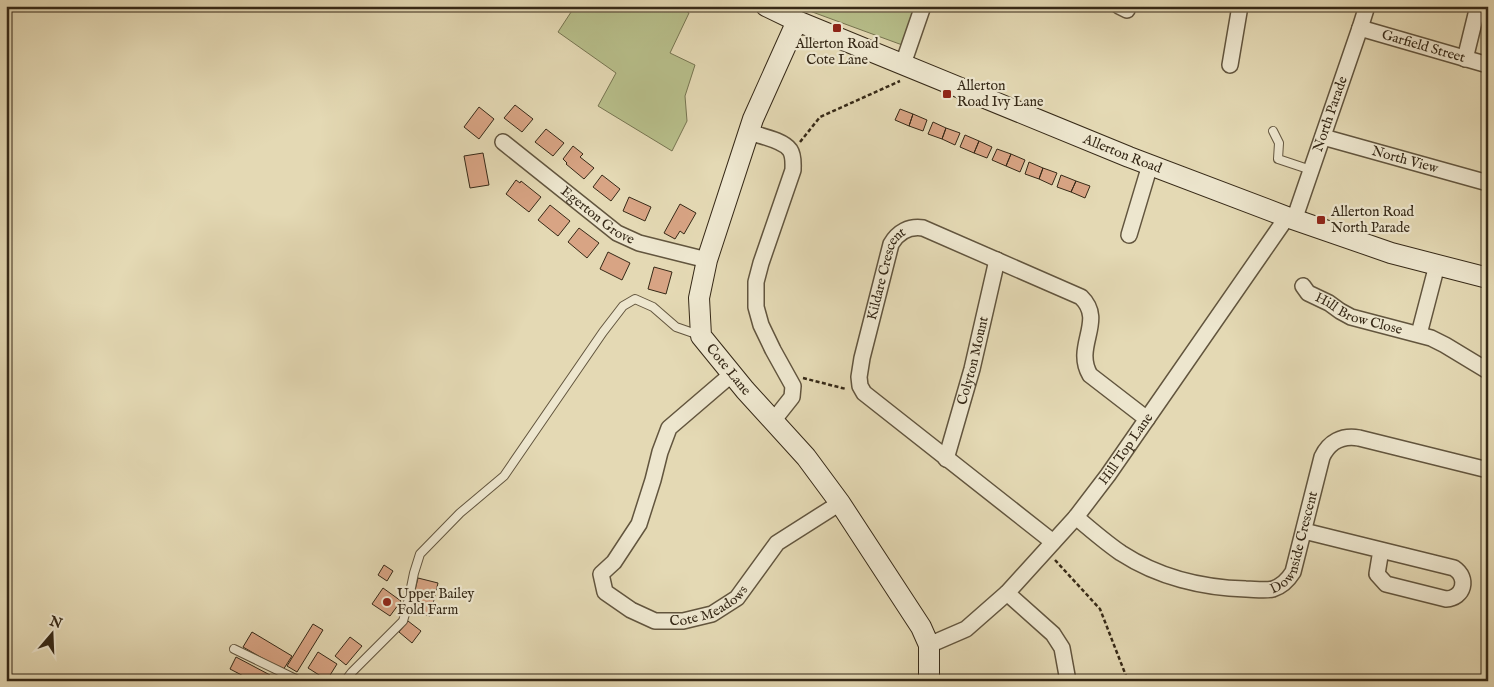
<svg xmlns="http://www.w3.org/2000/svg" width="1494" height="687" font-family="'IM FELL English',serif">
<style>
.green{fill:#b7be8a;stroke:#767450}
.building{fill:#d8a484;stroke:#362917}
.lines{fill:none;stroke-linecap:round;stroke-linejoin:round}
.lane-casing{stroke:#62553e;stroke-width:10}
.street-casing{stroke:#62553e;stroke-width:18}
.secondary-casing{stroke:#362917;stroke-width:22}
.path{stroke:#362917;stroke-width:2.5;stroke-dasharray:4 2.5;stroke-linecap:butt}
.lane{stroke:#ede6ce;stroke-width:8}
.street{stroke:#ede6ce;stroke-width:15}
.secondary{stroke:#ede6ce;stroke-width:20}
.poi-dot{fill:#8f2418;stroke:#ede6ce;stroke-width:2}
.labels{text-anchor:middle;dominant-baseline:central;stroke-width:4.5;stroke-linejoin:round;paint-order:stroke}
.poi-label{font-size:14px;fill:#362917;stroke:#ede6ce;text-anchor:start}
.street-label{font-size:14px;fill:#362917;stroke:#ede6ce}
</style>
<rect width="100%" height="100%" fill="#e4d9b4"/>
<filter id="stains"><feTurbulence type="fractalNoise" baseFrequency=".004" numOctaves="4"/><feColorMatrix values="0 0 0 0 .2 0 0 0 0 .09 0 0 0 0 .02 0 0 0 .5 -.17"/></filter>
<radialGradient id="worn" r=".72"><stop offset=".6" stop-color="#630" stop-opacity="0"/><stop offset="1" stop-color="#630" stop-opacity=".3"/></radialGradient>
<path class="green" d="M 575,6 L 678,6 L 689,13 L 670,53 L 695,65 L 685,96 L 687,121 L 672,151 L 598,106 L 616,73 L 558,32 Z
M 796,6 L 918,6 L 905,46 Z"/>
<path class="building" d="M 515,105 L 533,119 L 522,132 L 504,118 Z
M 479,107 L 494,119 L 479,139 L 464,127 Z
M 900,109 L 913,114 L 909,126 L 895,120 Z
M 913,114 L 927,120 L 923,131 L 909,126 Z
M 933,122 L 946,128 L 942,139 L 928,134 Z
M 946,128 L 960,133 L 955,145 L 942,139 Z
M 546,129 L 564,143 L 553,156 L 535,142 Z
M 965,135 L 979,141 L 974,153 L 960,147 Z
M 979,141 L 992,147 L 987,158 L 974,153 Z
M 573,146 L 583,154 L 580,157 L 594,168 L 584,179 L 566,164 L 567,163 L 563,159 Z
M 997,149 L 1011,154 L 1006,166 L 992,160 Z
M 483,153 L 489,185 L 470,188 L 464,156 Z
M 1011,154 L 1025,160 L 1020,172 L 1006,166 Z
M 1029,162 L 1043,168 L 1039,179 L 1025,174 Z
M 1043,168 L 1057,173 L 1052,185 L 1039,179 Z
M 602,175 L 620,189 L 611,201 L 593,187 Z
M 1061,175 L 1076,181 L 1071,192 L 1057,187 Z
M 516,180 L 520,183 L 521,181 L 541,197 L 529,212 L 506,194 Z
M 1076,181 L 1090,186 L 1085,198 L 1071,192 Z
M 629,197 L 651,207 L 645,221 L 623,211 Z
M 680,204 L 696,213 L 684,234 L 680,231 L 675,239 L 664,233 Z
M 550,205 L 570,221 L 558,236 L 538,220 Z
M 579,228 L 599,243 L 587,258 L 568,242 Z
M 608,252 L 630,263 L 622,280 L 600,269 Z
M 654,267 L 672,272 L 666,294 L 648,289 Z
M 384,565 L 393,571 L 387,581 L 378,575 Z
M 418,578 L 438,583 L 430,616 L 410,611 Z
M 383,588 L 401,601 L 390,616 L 372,604 Z
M 408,621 L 421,631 L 412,643 L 399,632 Z
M 313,624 L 323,630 L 297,672 L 287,666 Z
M 252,632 L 292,656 L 283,670 L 243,647 Z
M 350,637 L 362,646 L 346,665 L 335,656 Z
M 318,652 L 337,664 L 327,680 L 308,668 Z
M 236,657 L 270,675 L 266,681 L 253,681 L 230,669 Z"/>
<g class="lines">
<defs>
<path id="lane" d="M 1273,131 L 1279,143 L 1278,159 L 1311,170
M 1484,276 L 1488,261
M 234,649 L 300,681
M 345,681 L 352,672 L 403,621 L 407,607 L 414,573 L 420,554 L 460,513 L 504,476 L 603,332 L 623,306 L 635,299 L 653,307 L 676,327 L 699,335"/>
<g id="street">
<path d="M 1119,6 L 1127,10"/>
<path id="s1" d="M 1360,28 L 1488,65"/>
<path d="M 1465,59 L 1478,6"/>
<path d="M 903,64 L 923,6"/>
<path d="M 1230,65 L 1240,6"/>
<path d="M 749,132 C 760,136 783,140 790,150 C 794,156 793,164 793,170 L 761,263 L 756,282 L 756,307 L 761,325 L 773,350 L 793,386 L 792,397 L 773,421"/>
<path id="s2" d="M 1323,137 L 1488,183"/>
<path id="s3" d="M 503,142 L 617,233 L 639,243 L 707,260"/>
<path id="s4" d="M 1294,220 L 1360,28 L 1367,6"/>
<path d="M 1129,235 L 1150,165"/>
<path id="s5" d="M 1303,286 L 1308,293 L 1329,303 L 1340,311 L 1351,317 L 1431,338 L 1445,345 L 1488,371"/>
<path d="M 1419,334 L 1437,265"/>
<path id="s6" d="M 732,374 L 669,428 L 660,452 L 653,480 L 639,524 L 614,562 L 601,574 L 605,592 L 631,610 L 655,621 L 683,621 L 712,614 L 737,598 L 777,543 L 840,503"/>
<path id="s7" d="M 946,459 L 972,369 L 997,260"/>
<path id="s8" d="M 1076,517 C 1090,529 1105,542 1121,553 C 1158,577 1203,588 1246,589 C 1254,589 1264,591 1273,589 C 1282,586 1288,580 1293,572 L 1322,457 C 1329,442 1342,435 1359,438 L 1488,470"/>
<path d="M 1304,531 L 1381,550 L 1377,574 L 1386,584 L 1446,599 C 1464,598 1469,578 1454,568 L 1381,550"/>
<path id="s9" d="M 1053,542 L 864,393 L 860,386 L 859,377 L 862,358 L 891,244 C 898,232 909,226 923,228 L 1081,297 C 1106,321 1073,346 1090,375 L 1147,419"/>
<path d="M 1007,593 L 1053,634 L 1062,648 L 1068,681"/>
<path id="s10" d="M 929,645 L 966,629 L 1007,593 L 1076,517 L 1108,475 L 1287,217"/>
</g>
<g id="secondary">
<path id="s11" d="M 766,6 L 797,21 L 1129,157 L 1287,217 L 1391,253 L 1488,278"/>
<path id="s12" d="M 797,21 L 753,119 L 707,260 L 699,298 L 701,336 L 745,390 L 806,457 L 840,503 L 921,627 L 929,645 L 929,681"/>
</g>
</defs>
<use href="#lane" class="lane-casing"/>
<use href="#street" class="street-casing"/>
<use href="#secondary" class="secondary-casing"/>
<path class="path" d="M 800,142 L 820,117 L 900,81
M 803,378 L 846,389
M 1055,560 L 1100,609 L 1128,681"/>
<use href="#lane" class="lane"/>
<use href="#street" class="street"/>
<use href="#secondary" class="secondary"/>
</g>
<g class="poi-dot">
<rect x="832" y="23" width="10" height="10" rx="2.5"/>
<rect x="942" y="89" width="10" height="10" rx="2.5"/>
<rect x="1316" y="215" width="10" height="10" rx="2.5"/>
<circle cx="387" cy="602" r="5"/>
</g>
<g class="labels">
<g class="poi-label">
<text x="837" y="44" text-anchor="middle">Allerton Road<tspan x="837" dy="16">Cote Lane</tspan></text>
<text x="957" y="86">Allerton<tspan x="957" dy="16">Road Ivy Lane</tspan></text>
<text x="1331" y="212">Allerton Road<tspan x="1331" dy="16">North Parade</tspan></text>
<text x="397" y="594">Upper Bailey<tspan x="397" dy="16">Fold Farm</tspan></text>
</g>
<g class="street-label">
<text stroke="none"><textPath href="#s1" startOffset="66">Garfield Street</textPath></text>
<text stroke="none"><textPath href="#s4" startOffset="112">North Parade</textPath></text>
<text stroke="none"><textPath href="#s11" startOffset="386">Allerton Road</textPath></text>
<text stroke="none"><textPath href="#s2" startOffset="85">North View</textPath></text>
<text stroke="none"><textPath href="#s3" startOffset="120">Egerton Grove</textPath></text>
<text stroke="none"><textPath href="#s9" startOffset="365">Kildare Crescent</textPath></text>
<text stroke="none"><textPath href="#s5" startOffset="64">Hill Brow Close</textPath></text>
<text stroke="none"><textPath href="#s7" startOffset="102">Colyton Mount</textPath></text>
<text stroke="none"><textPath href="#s12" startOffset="376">Cote Lane</textPath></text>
<text stroke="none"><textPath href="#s10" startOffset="282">Hill Top Lane</textPath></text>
<text stroke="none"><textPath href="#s8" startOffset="270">Downside Crescent</textPath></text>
<text stroke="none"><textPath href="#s6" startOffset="381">Cote Meadows</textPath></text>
</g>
</g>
<rect width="1494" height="687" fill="none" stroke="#e4d9b4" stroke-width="25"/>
<rect x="8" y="8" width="1479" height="672" fill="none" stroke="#362917" stroke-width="2.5"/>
<rect x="12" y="12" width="1469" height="662" fill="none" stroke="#362917"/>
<g transform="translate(52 634) rotate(19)" stroke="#ede6ce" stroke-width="4" paint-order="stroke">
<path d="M0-4L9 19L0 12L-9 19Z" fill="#362917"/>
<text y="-8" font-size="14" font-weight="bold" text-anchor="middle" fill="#362917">N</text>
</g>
<rect width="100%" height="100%" filter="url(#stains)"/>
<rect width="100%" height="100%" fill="url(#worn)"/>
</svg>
